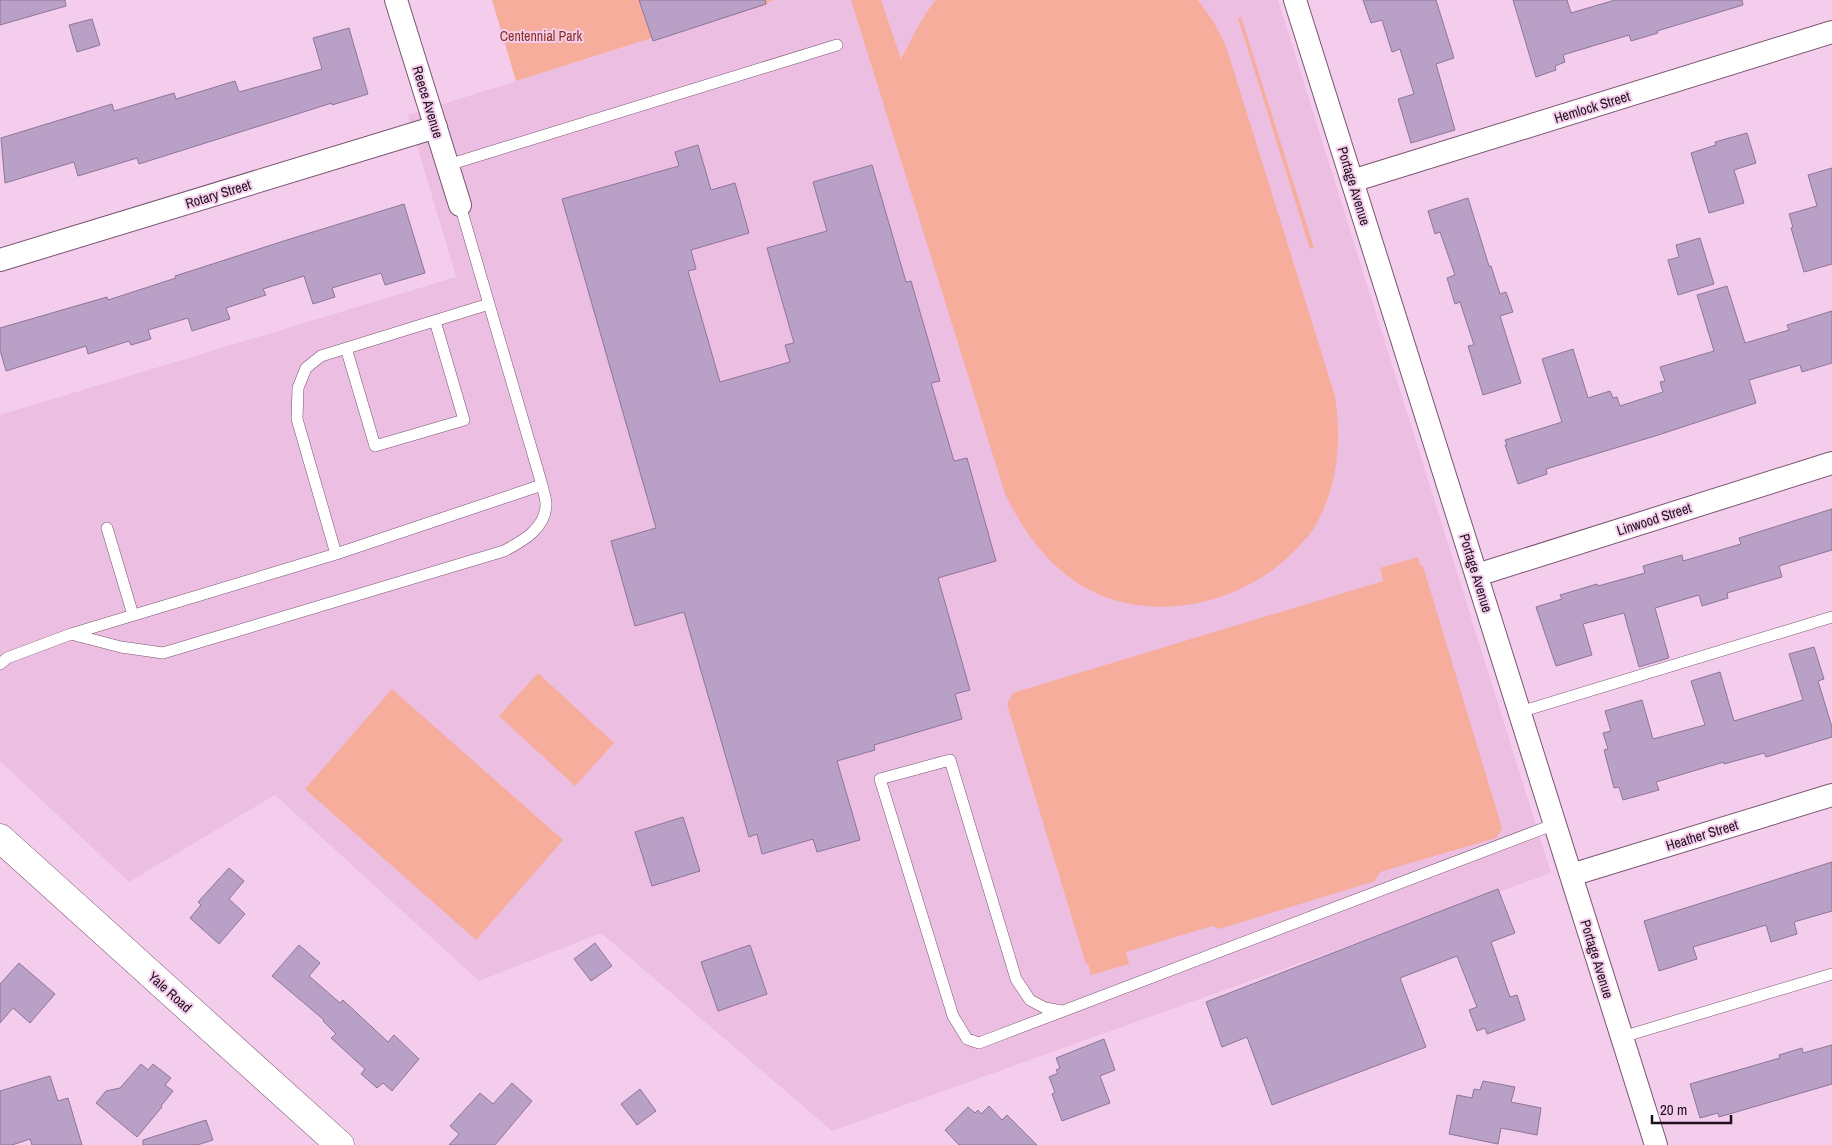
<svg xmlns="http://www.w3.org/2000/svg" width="1832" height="1145" font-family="'Archivo Narrow',sans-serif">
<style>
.built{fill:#ecbee2}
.green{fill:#f7ad9c}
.building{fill:#b9a0c6;stroke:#8d7599}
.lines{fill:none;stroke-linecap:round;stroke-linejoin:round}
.lane-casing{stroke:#785671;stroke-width:12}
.street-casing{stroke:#785671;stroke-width:24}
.secondary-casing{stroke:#785671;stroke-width:29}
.lane{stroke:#fff;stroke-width:11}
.street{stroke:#fff;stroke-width:22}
.secondary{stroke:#fff;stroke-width:28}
.labels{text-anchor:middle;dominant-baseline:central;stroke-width:4;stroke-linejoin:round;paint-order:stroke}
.park-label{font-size:14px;fill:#8a301d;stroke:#f5cdec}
.street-label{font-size:14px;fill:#1d101b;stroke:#f5cdec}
</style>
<rect width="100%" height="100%" fill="#f5cdec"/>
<path class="built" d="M 774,0 L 1278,0 L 1551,873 L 832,1131 L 601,933 L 479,981 L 275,795 L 129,882 L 0,761 L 0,415 L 456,277 L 408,115 Z"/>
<path class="green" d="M 492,0 L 774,0 L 768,2 L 768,4 L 653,41 L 652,38 L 516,81 Z
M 851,0 L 881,0 L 901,59 C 912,38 921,18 936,0 L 1198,0 L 1213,21 L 1226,46 L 1335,396 C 1342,441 1338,488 1314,528 C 1311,534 1304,540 1300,545 C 1244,608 1139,630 1069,577 C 1040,555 1021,526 1005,494 Z
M 1241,17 L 1314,248 L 1310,249 L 1238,18 Z
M 1418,557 L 1421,566 L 1423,566 L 1502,828 L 1496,838 L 1380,872 L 1375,881 L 1219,929 L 1212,926 L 1126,952 L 1129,964 L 1091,975 L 1088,963 L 1086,964 L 1007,704 L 1013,693 L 1383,581 L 1380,568 Z
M 538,673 L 614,743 L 575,786 L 499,716 Z
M 392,689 L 563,840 L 476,940 L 305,789 Z"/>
<path class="building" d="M 0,0 L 65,0 L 66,6 L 0,25 Z
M 639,0 L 765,0 L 766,4 L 653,41 Z
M 1363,0 L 1436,0 L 1454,58 L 1436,64 L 1455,130 L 1411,143 L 1398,99 L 1414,94 L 1400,49 L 1392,52 L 1382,20 L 1371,23 Z
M 1513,0 L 1567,0 L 1571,13 L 1615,0 L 1742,0 L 1743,5 L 1657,31 L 1658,33 L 1631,41 L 1629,35 L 1563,55 L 1565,62 L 1555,66 L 1556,70 L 1536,77 Z
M 92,19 L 100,45 L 77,52 L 69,25 Z
M 349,28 L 368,94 L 332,105 L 332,103 L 139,164 L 137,158 L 78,176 L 74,162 L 5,183 L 1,138 L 112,104 L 114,111 L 174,93 L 176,99 L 235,81 L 239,92 L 322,69 L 313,38 Z
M 1747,133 L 1756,163 L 1734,170 L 1744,203 L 1709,213 L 1691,153 L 1716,145 L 1715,142 Z
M 698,145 L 711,190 L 735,183 L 749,233 L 691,250 L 696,269 L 688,271 L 720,382 L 790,362 L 785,345 L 794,343 L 767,248 L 827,231 L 813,182 L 872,165 L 906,282 L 911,281 L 940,381 L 931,383 L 954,461 L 967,458 L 996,561 L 938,578 L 970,690 L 955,694 L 962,719 L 874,745 L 875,750 L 837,761 L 860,840 L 817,852 L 813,839 L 762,854 L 757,834 L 749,837 L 684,612 L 635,626 L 611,541 L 656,528 L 562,199 L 679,166 L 675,152 Z
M 1832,168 L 1832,264 L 1804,272 L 1791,228 L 1793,227 L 1789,214 L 1817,206 L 1808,175 Z
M 1468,198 L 1489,266 L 1491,266 L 1500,294 L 1506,292 L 1513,312 L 1500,316 L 1521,383 L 1483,395 L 1468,346 L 1474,345 L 1460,302 L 1455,304 L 1447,278 L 1455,275 L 1440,232 L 1435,234 L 1428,211 Z
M 404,204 L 425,273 L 385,285 L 381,273 L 332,288 L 335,297 L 313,304 L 304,276 L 263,289 L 266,295 L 226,308 L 230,319 L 192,331 L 188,318 L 148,330 L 151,339 L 131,345 L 129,341 L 88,354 L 86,346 L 6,371 L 0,350 L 0,328 L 107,297 L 108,300 L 176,278 L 175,276 L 290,239 Z
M 1700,238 L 1714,284 L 1678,295 L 1668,260 L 1679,257 L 1676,245 Z
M 1727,286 L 1745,343 L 1789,330 L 1787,325 L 1832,311 L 1832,363 L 1802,372 L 1800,365 L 1749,380 L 1756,403 L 1655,436 L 1546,469 L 1547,474 L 1518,484 L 1505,445 L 1507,445 L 1505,440 L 1562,422 L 1542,359 L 1573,349 L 1588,398 L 1610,391 L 1613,398 L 1617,397 L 1620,406 L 1663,392 L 1660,382 L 1665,381 L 1660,367 L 1714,351 L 1697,295 Z
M 1832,509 L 1832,550 L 1779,566 L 1782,577 L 1727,593 L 1728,598 L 1702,606 L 1699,595 L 1655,608 L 1669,658 L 1639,667 L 1624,613 L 1583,624 L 1592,655 L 1556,666 L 1536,607 L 1562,599 L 1560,595 L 1597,584 L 1598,586 L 1645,573 L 1643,566 L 1682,555 L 1683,561 L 1741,544 L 1739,538 Z
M 1814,647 L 1824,679 L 1818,681 L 1832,727 L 1832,737 L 1766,757 L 1764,753 L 1724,764 L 1724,762 L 1656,782 L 1659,790 L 1623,800 L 1619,787 L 1614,788 L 1604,750 L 1608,749 L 1603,733 L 1611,731 L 1605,711 L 1642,700 L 1653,739 L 1705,725 L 1691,681 L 1720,672 L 1734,721 L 1803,700 L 1789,654 Z
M 683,817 L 700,871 L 652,886 L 635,832 Z
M 1832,862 L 1832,911 L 1794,922 L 1797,934 L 1771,942 L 1766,925 L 1693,947 L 1697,959 L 1659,971 L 1644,921 Z
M 229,868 L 244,881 L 229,899 L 245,914 L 219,944 L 190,918 L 201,905 L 198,902 Z
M 1498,889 L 1515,933 L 1491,942 L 1510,997 L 1517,995 L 1525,1020 L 1487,1034 L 1485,1028 L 1477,1031 L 1469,1010 L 1477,1007 L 1457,956 L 1400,978 L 1426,1047 L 1272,1105 L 1247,1037 L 1222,1047 L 1206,1002 Z
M 595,943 L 612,966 L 591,981 L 574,959 Z
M 299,945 L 320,963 L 309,976 L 340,1003 L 343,1000 L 388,1042 L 394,1035 L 419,1059 L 392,1091 L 383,1083 L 377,1088 L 361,1074 L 365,1069 L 331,1038 L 336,1034 L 323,1021 L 324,1020 L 272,976 Z
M 750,945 L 767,994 L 718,1011 L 701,962 Z
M 19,963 L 55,994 L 30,1023 L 13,1008 L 0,1023 L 0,984 Z
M 1104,1039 L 1115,1070 L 1100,1076 L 1110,1103 L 1062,1121 L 1052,1094 L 1055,1092 L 1049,1077 L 1058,1073 L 1056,1070 L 1060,1068 L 1056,1058 Z
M 1832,1045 L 1832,1084 L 1719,1117 L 1718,1113 L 1700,1118 L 1690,1084 L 1780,1058 L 1779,1055 L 1802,1048 L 1803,1053 Z
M 141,1064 L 148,1070 L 153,1064 L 171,1078 L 165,1085 L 173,1091 L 161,1106 L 162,1107 L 137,1137 L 96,1103 L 106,1091 L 120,1088 Z
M 50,1076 L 58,1101 L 68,1098 L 82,1145 L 32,1145 L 30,1139 L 12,1145 L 0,1145 L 0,1091 Z
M 1483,1081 L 1515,1087 L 1511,1102 L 1541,1108 L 1537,1135 L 1501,1128 L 1498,1144 L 1449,1134 L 1457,1095 L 1472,1098 L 1474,1089 L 1480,1090 Z
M 512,1083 L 532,1101 L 495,1145 L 449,1145 L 459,1134 L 450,1126 L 480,1093 L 493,1104 Z
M 640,1089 L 656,1111 L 637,1125 L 621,1104 Z
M 989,1106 L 1002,1120 L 1007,1115 L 1037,1145 L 959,1145 L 945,1130 L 968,1107 L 975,1113 L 978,1110 L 981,1114 Z
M 206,1120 L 213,1140 L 197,1145 L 143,1145 L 143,1140 Z"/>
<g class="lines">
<defs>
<path id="lane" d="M 448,165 L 837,45
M 346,348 L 375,446 L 464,420 L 435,321
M 107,528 L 133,615
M 336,554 L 297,419 L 298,388 L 306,368 L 321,356 L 489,304
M 71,634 L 121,647 L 163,653 L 504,551 C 523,541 546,528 546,504 C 546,498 543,491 542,485 L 460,205
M 0,664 L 7,658 L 71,634 L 336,554 L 542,485
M 1520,712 L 1832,617
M 1062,1011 L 1045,1008 L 1030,1000 L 1016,979 L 950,760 L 880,779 L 953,1016 L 967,1039 L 979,1043 L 1555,824
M 1622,1037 L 1832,974"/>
<path id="street" d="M 396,0 L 460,205
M 1295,0 L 1656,1145
M 1352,181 L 1832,32
M 0,260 L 436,127
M 1477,575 L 1832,463
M 1571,875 L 1832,795"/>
<path id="secondary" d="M 0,838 L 340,1145"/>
</defs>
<use href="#lane" class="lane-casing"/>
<use href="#street" class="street-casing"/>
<use href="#secondary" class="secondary-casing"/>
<use href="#lane" class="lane"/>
<use href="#street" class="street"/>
<use href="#secondary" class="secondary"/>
</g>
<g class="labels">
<g class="park-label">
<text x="541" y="36">Centennial Park</text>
</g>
<g class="street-label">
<text transform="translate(428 102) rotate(73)">Reece Avenue</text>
<text transform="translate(1592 107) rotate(-17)">Hemlock Street</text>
<text transform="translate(1354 186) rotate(73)">Portage Avenue</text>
<text transform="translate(218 194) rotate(-17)">Rotary Street</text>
<text transform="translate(1654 519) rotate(-18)">Linwood Street</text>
<text transform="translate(1476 573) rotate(73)">Portage Avenue</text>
<text transform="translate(1702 835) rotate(-17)">Heather Street</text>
<text transform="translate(1597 959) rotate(73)">Portage Avenue</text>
<text transform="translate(170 992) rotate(42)">Yale Road</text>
</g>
</g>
<path d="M1652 1115v8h79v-8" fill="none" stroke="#1d101b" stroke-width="2.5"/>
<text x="1660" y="1115" font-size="15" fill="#1d101b" stroke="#f5cdec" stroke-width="4" paint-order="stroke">20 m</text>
</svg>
